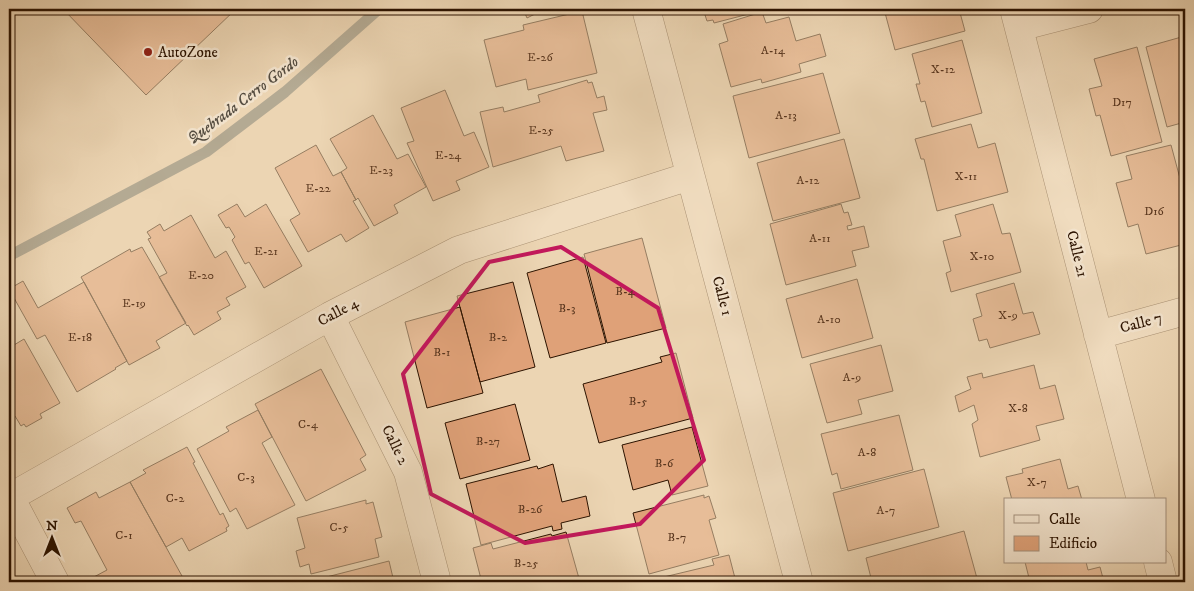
<svg xmlns="http://www.w3.org/2000/svg" width="1194" height="591" font-family="'IM FELL DW Pica',serif">
<style>
.lines{fill:none;stroke-linecap:round;stroke-linejoin:round}
.stream{stroke:#70756e;stroke-width:11}
.building{fill:#dfa178;stroke:#2c1300}
.minor-casing{stroke:#5c442d;stroke-width:29}
.minor{stroke:#f3e4ce;stroke-width:28}
.marked{fill:none;stroke:#c2185b;stroke-width:4;stroke-linejoin:round}
.poi-dot{fill:#8f2418;stroke:#f3e4ce;stroke-width:2}
.labels{text-anchor:middle;dominant-baseline:central;stroke-width:5;stroke-linejoin:round;paint-order:stroke}
.number-label{font-size:12px;fill:#59361e}
.poi-label{font-size:15px;fill:#2c1300;stroke:#f3e4ce;text-anchor:start}
.street-label{font-size:15px;fill:#2c1300;stroke:#f3e4ce}
.water-label{font-size:16px;font-style:italic;fill:#544c40;stroke:#f3e4ce}
</style>
<rect width="100%" height="100%" fill="#ecd5b3"/>
<filter id="stains"><feTurbulence type="fractalNoise" baseFrequency=".004" numOctaves="4"/><feColorMatrix values="0 0 0 0 .2 0 0 0 0 .09 0 0 0 0 .02 0 0 0 .5 -.17"/></filter>
<radialGradient id="worn" r=".72"><stop offset=".6" stop-color="#630" stop-opacity="0"/><stop offset="1" stop-color="#630" stop-opacity=".3"/></radialGradient>
<g class="lines">
<path class="stream" d="M 9,256 L 206,152 L 285,92 L 379,9"/>
</g>
<path class="building" d="M 63,9 L 236,9 L 146,95 Z
M 523,9 L 545,9 L 527,18 Z
M 703,9 L 768,9 L 714,23 L 713,20 L 707,21 Z
M 884,9 L 959,9 L 965,31 L 895,50 Z
M 582,11 L 597,73 L 528,90 L 526,79 L 496,87 L 484,40 L 524,30 L 523,25 Z
M 762,12 L 766,23 L 789,17 L 796,41 L 820,34 L 826,56 L 799,64 L 801,72 L 762,83 L 761,79 L 731,87 L 719,44 L 728,41 L 723,24 Z
M 1185,36 L 1185,122 L 1167,127 L 1146,47 Z
M 962,40 L 982,113 L 932,127 L 925,101 L 921,102 L 916,84 L 920,84 L 912,54 Z
M 1137,47 L 1162,142 L 1111,156 L 1100,115 L 1096,116 L 1089,89 L 1102,86 L 1094,59 Z
M 823,73 L 840,133 L 749,158 L 733,96 Z
M 587,80 L 588,83 L 592,82 L 597,98 L 604,96 L 607,110 L 593,113 L 604,151 L 566,161 L 561,146 L 493,167 L 480,112 L 503,107 L 504,112 L 540,102 L 538,95 Z
M 445,90 L 464,136 L 474,132 L 489,167 L 456,181 L 460,190 L 433,201 L 407,143 L 414,141 L 401,108 Z
M 373,115 L 397,159 L 408,154 L 426,187 L 394,205 L 398,213 L 374,226 L 358,198 L 356,200 L 341,172 L 347,168 L 330,139 Z
M 971,124 L 978,148 L 995,143 L 1008,192 L 937,211 L 924,159 L 921,159 L 915,139 Z
M 844,139 L 860,198 L 773,221 L 757,163 Z
M 316,145 L 333,176 L 341,172 L 356,200 L 353,201 L 369,228 L 346,242 L 341,234 L 308,252 L 290,220 L 300,214 L 275,168 Z
M 1171,145 L 1185,197 L 1185,244 L 1146,254 L 1138,224 L 1128,227 L 1116,183 L 1132,179 L 1126,156 Z
M 237,204 L 245,217 L 266,204 L 302,266 L 264,288 L 249,262 L 245,264 L 232,240 L 235,237 L 229,227 L 226,228 L 218,215 Z
M 841,204 L 844,213 L 848,212 L 852,225 L 847,226 L 848,230 L 864,226 L 869,247 L 852,251 L 856,266 L 786,285 L 770,224 Z
M 993,204 L 1002,234 L 1010,233 L 1021,272 L 951,292 L 946,273 L 951,271 L 943,241 L 961,236 L 955,215 Z
M 191,215 L 215,258 L 226,251 L 246,287 L 226,298 L 230,305 L 217,312 L 221,319 L 194,335 L 188,325 L 187,326 L 159,277 L 167,273 L 148,239 L 151,238 L 147,232 L 160,224 L 164,231 Z
M 642,238 L 666,328 L 607,343 L 584,254 Z
M 142,247 L 186,323 L 156,341 L 160,348 L 129,365 L 81,277 L 130,249 L 131,252 Z
M 583,257 L 606,343 L 550,358 L 527,273 Z
M 857,279 L 873,338 L 802,358 L 786,299 Z
M 23,281 L 38,308 L 84,282 L 127,361 L 115,368 L 116,369 L 77,392 L 45,335 L 37,339 L 9,289 Z
M 513,282 L 535,367 L 480,382 L 457,296 Z
M 1014,283 L 1023,314 L 1033,312 L 1040,334 L 990,348 L 987,339 L 979,341 L 973,319 L 982,316 L 976,294 Z
M 460,307 L 483,393 L 427,408 L 405,322 Z
M 24,339 L 60,403 L 40,414 L 42,418 L 26,427 L 24,424 L 21,426 L 15,416 L 9,420 L 9,348 Z
M 881,345 L 893,391 L 858,400 L 862,414 L 827,423 L 810,364 Z
M 676,353 L 693,418 L 599,443 L 583,384 L 662,362 L 660,357 Z
M 1034,365 L 1040,389 L 1055,385 L 1064,419 L 1036,426 L 1040,440 L 980,457 L 972,424 L 978,420 L 974,405 L 959,412 L 955,396 L 971,389 L 967,377 L 982,373 L 983,378 Z
M 321,369 L 366,455 L 360,459 L 366,470 L 306,501 L 255,404 Z
M 515,404 L 530,460 L 460,479 L 445,423 Z
M 258,410 L 272,437 L 262,443 L 295,505 L 247,529 L 236,508 L 230,512 L 197,449 L 229,431 L 226,427 Z
M 899,415 L 913,470 L 841,489 L 837,473 L 832,475 L 821,434 Z
M 692,427 L 708,486 L 672,495 L 668,480 L 633,490 L 622,445 Z
M 187,447 L 195,462 L 193,463 L 220,515 L 223,513 L 229,526 L 226,528 L 227,531 L 189,551 L 182,538 L 166,547 L 130,482 L 146,473 L 143,470 Z
M 1060,459 L 1068,489 L 1078,486 L 1082,500 L 1012,500 L 1006,477 L 1023,473 L 1022,469 Z
M 553,464 L 562,502 L 586,496 L 590,516 L 561,523 L 562,529 L 553,531 L 552,526 L 481,545 L 466,484 L 537,466 L 538,469 Z
M 924,469 L 939,527 L 848,551 L 833,493 Z
M 130,482 L 182,576 L 169,582 L 94,582 L 92,578 L 107,570 L 81,521 L 75,523 L 67,508 L 96,492 L 99,498 Z
M 704,495 L 704,498 L 709,496 L 716,518 L 709,520 L 719,555 L 649,574 L 633,513 Z
M 366,500 L 366,504 L 373,502 L 382,537 L 375,539 L 379,557 L 311,574 L 309,564 L 300,567 L 296,551 L 305,548 L 297,518 Z
M 964,531 L 978,582 L 872,582 L 866,558 Z
M 566,532 L 580,582 L 489,582 L 488,577 L 481,579 L 473,548 L 491,543 L 493,549 L 551,534 L 552,536 Z
M 729,555 L 736,582 L 643,582 L 714,565 L 712,559 Z
M 389,561 L 394,582 L 307,582 Z
M 1025,562 L 1086,562 L 1088,570 L 1100,567 L 1104,582 L 1030,582 Z
M 209,577 L 210,582 L 194,582 Z"/>
<g class="lines">
<defs>
<path id="minor" d="M 646,9 L 799,582
M 1014,9 L 1141,500
M 1019,27 L 1089,9
M 330,316 L 408,472 L 437,582
M 1098,335 L 1185,311
M 10,497 L 55,582
M 9,498 L 330,316 L 459,250 L 690,176
M 1158,562 L 1163,582"/>
</defs>
<use href="#minor" class="minor-casing"/>
<use href="#minor" class="minor"/>
</g>
<path d="M0 0H1194V591H0ZM 561,247 L 658,308 L 704,460 L 640,524 L 525,543 L 431,494 L 403,374 L 489,262 Z" fill="#ecd5b3" fill-opacity=".55" fill-rule="evenodd"/>
<path class="marked" d="M 561,247 L 658,308 L 704,460 L 640,524 L 525,543 L 431,494 L 403,374 L 489,262 Z"/>
<circle class="poi-dot" cx="148" cy="52" r="5"/>
<g class="labels">
<g class="number-label">
<text x="773" y="50">A-14</text>
<text x="540" y="57">E-26</text>
<text x="943" y="69">X-12</text>
<text x="1122" y="102">D17</text>
<text x="786" y="115">A-13</text>
<text x="541" y="130">E-25</text>
<text x="448" y="155">E-24</text>
<text x="381" y="170">E-23</text>
<text x="966" y="176">X-11</text>
<text x="808" y="180">A-12</text>
<text x="318" y="188">E-22</text>
<text x="1154" y="211">D16</text>
<text x="820" y="238">A-11</text>
<text x="266" y="251">E-21</text>
<text x="982" y="256">X-10</text>
<text x="201" y="275">E-20</text>
<text x="625" y="291">B-4</text>
<text x="134" y="303">E-19</text>
<text x="567" y="308">B-3</text>
<text x="1008" y="315">X-9</text>
<text x="829" y="319">A-10</text>
<text x="80" y="337">E-18</text>
<text x="498" y="337">B-2</text>
<text x="442" y="352">B-1</text>
<text x="852" y="377">A-9</text>
<text x="638" y="401">B-5</text>
<text x="1018" y="408">X-8</text>
<text x="308" y="424">C-4</text>
<text x="488" y="441">B-27</text>
<text x="867" y="452">A-8</text>
<text x="664" y="463">B-6</text>
<text x="246" y="477">C-3</text>
<text x="1037" y="482">X-7</text>
<text x="175" y="498">C-2</text>
<text x="530" y="509">B-26</text>
<text x="886" y="510">A-7</text>
<text x="339" y="527">C-5</text>
<text x="124" y="535">C-1</text>
<text x="677" y="537">B-7</text>
<text x="526" y="563">B-25</text>
</g>
<g class="poi-label">
<text x="158" y="52">AutoZone</text>
</g>
<g class="street-label">
<text transform="translate(1077 254) rotate(76)">Calle 21</text>
<text transform="translate(722 296) rotate(75)">Calle 1</text>
<text transform="translate(338 312) rotate(-28)">Calle 4</text>
<text transform="translate(1141 323) rotate(-15)">Calle 7</text>
<text transform="translate(395 445) rotate(64)">Calle 2</text>
</g>
<g class="water-label">
<text transform="translate(243 100) rotate(-37)">Quebrada Cerro Gordo</text>
</g>
</g>
<rect width="1194" height="591" fill="none" stroke="#ecd5b3" stroke-width="30"/>
<rect x="10" y="10" width="1174" height="571" fill="none" stroke="#2c1300" stroke-width="2.5"/>
<rect x="15" y="15" width="1164" height="561" fill="none" stroke="#2c1300"/>
<rect x="1004" y="498" width="162" height="65" fill="#f3e4ce" stroke="#a3907c"/>
<rect x="1014" y="515" width="25" height="8" fill="#f3e4ce" stroke="#a3907c"/>
<text x="1049" y="524" font-size="15" fill="#2c1300">Calle</text>
<rect x="1014" y="536" width="25" height="15" fill="#dfa178" stroke="#a3907c"/>
<text x="1049" y="548" font-size="15" fill="#2c1300">Edificio</text>
<g transform="translate(52 538)" stroke="#f3e4ce" stroke-width="4" paint-order="stroke">
<path d="M0-4L9 19L0 12L-9 19Z" fill="#2c1300"/>
<text y="-8" font-size="14" font-weight="bold" text-anchor="middle" fill="#2c1300">N</text>
</g>
<rect width="100%" height="100%" filter="url(#stains)"/>
<rect width="100%" height="100%" fill="url(#worn)"/>
</svg>
